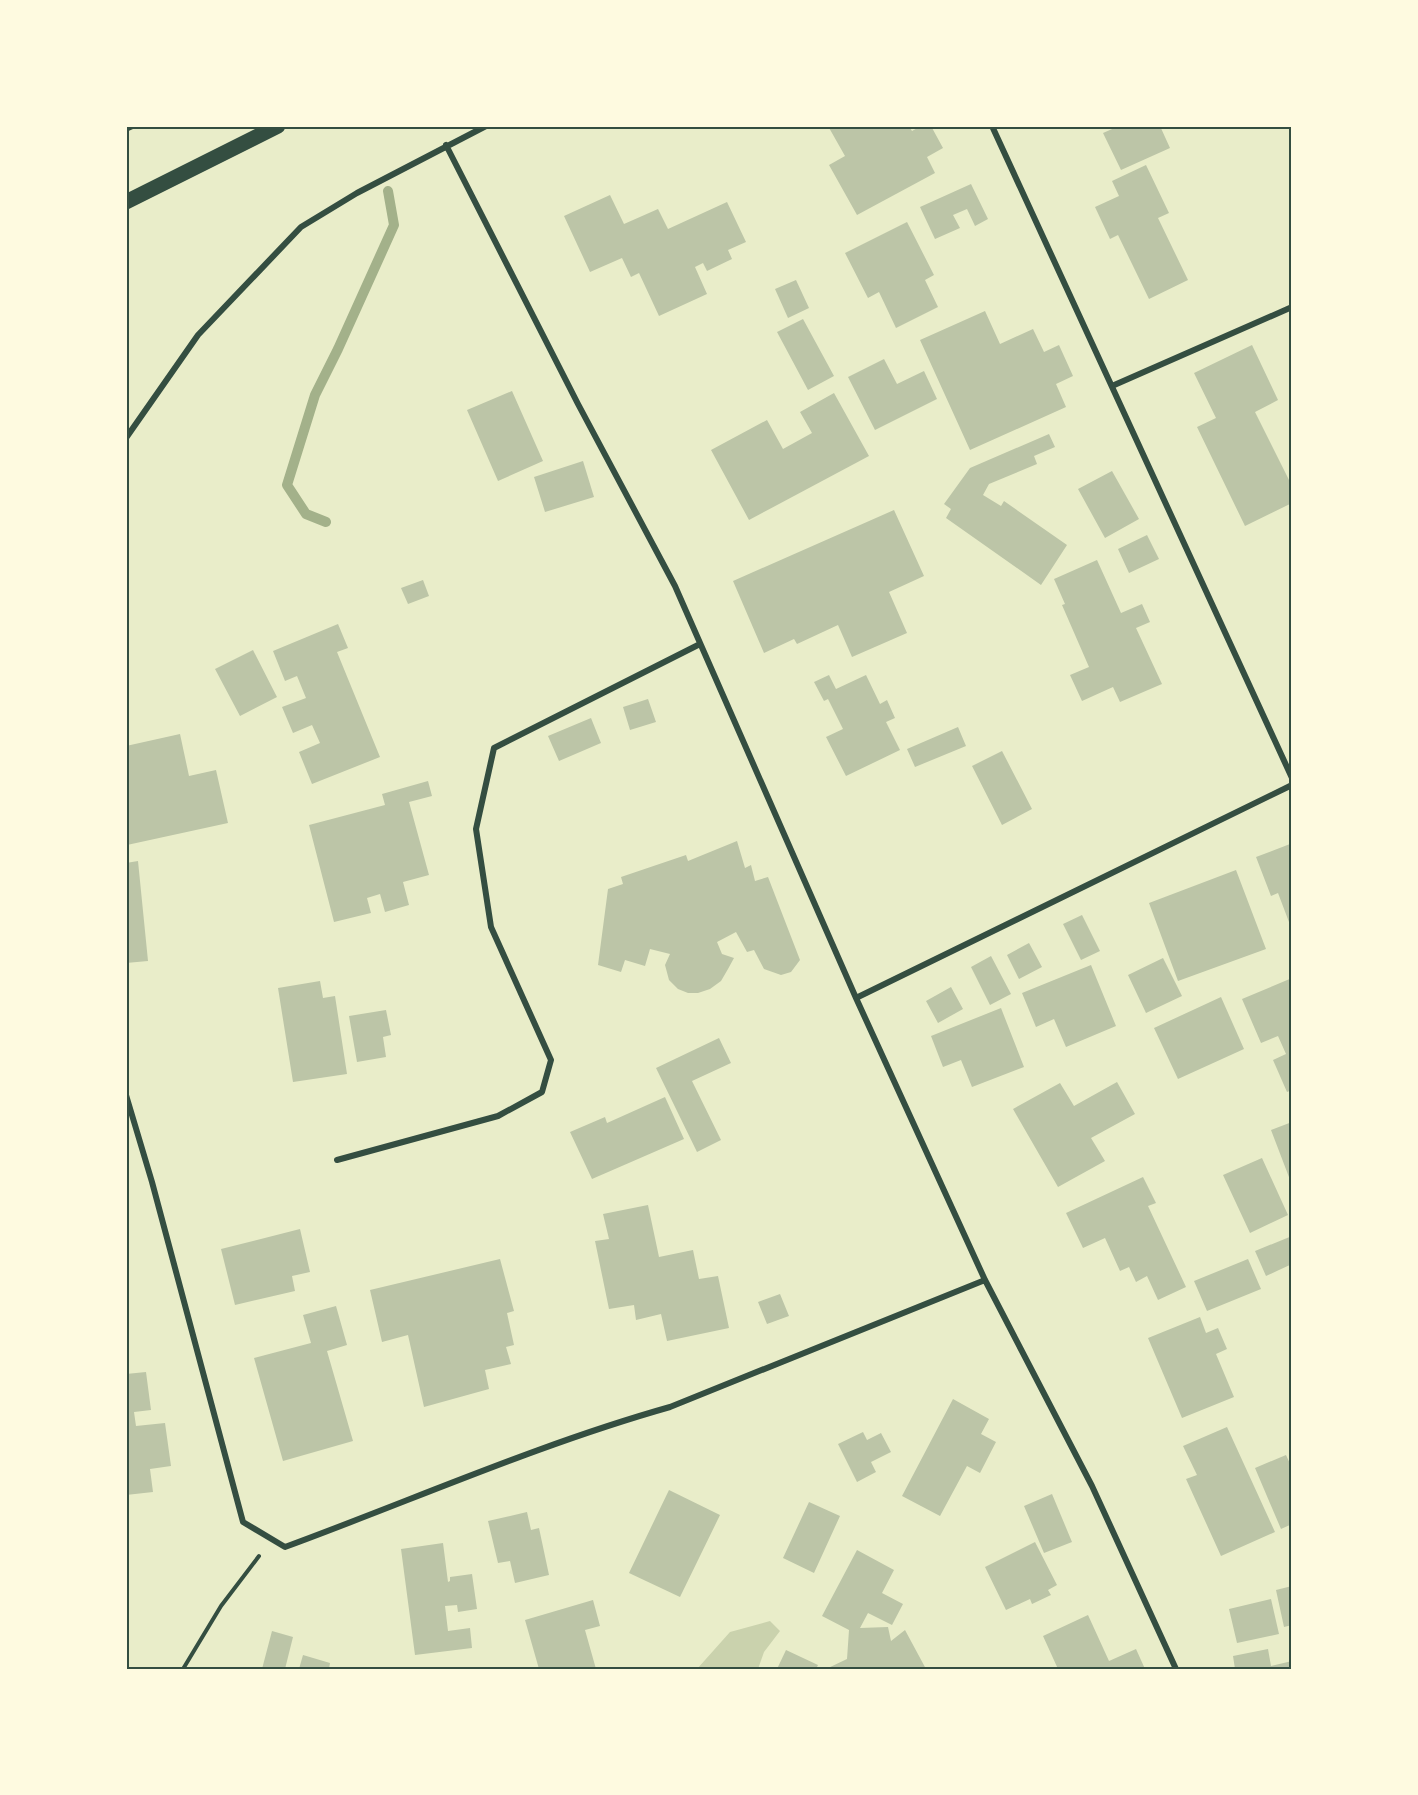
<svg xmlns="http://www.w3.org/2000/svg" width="1418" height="1795" font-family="'Noto Serif',serif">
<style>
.green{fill:#cad2ad}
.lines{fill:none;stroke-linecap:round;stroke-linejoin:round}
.stream{stroke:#a3b18a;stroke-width:10}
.building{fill:#bcc5a7}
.path{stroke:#344e41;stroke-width:4}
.minor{stroke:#344e41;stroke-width:6}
.primary{stroke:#344e41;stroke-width:15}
.neatline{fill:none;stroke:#344e41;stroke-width:2}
</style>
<rect width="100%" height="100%" fill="#e9edc9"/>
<path class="green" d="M 770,1621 L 780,1631 L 764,1652 L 758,1669 L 697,1669 L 730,1632 Z"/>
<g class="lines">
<path class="stream" d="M 326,522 L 306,514 L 287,485 L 315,395 L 338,349 L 394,225 L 388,191"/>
</g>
<path class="building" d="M 828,126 L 909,126 L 912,131 L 921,126 L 931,126 L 943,148 L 927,157 L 935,173 L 857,215 L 829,165 L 845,156 Z
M 1119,126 L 1160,126 L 1170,148 L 1121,170 L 1103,133 Z
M 1146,165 L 1169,213 L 1158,218 L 1188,280 L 1149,299 L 1118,235 L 1110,239 L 1095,207 L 1119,196 L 1112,181 Z
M 971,184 L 988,219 L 975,226 L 967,209 L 953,215 L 960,228 L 935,239 L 920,207 Z
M 610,195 L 624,224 L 658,209 L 668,229 L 727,202 L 746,242 L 728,250 L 732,259 L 707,271 L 703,263 L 695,267 L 707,294 L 659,316 L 639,273 L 631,277 L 622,258 L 590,272 L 564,216 Z
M 907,222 L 934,275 L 925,280 L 938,307 L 896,328 L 879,292 L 868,298 L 845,253 Z
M 796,280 L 809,308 L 788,318 L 775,289 Z
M 985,311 L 1000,344 L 1033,329 L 1044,352 L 1059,345 L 1073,376 L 1056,384 L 1066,407 L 970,450 L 920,340 Z
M 803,319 L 834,376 L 808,390 L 777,332 Z
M 1252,345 L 1278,400 L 1255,412 L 1292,486 L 1292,503 L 1245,526 L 1197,427 L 1216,418 L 1194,373 Z
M 884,359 L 897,384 L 924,371 L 937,399 L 875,430 L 848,377 Z
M 512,391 L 543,461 L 498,481 L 467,410 Z
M 834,393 L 869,456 L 749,520 L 711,450 L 767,420 L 783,449 L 812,433 L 800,412 Z
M 1049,434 L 1055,447 L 1034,456 L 1037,464 L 989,484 L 983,495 L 1001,506 L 1004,501 L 1067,545 L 1041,585 L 946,518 L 951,509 L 944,504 L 970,468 Z
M 583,461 L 594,497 L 545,512 L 534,477 Z
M 1112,471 L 1139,519 L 1105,538 L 1078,489 Z
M 894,510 L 924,576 L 889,592 L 907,633 L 852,657 L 838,625 L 797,644 L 794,639 L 764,653 L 733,581 Z
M 1147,535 L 1159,559 L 1129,573 L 1118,549 Z
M 1097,560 L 1121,613 L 1142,604 L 1150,622 L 1136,628 L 1162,684 L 1120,702 L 1113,687 L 1082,701 L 1070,675 L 1089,667 L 1062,605 L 1065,604 L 1054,579 Z
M 423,580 L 429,596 L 408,604 L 401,588 Z
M 338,624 L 348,648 L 337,652 L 380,757 L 312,784 L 299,752 L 320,743 L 312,725 L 293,733 L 282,707 L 306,698 L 297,676 L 285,681 L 273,651 Z
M 253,650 L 277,697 L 240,716 L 215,669 Z
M 829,675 L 836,689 L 866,675 L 880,704 L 887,700 L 895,718 L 886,722 L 900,750 L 846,776 L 826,737 L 843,729 L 828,699 L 824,701 L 814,682 Z
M 648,699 L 656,722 L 630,730 L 623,707 Z
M 591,718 L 601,743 L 559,761 L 548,736 Z
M 958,727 L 966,746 L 915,767 L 907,749 Z
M 180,734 L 189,776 L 216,770 L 228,823 L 127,845 L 126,746 Z
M 1002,751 L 1032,809 L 1002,825 L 972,766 Z
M 428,781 L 432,796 L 409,802 L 429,875 L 403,882 L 409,905 L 385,912 L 380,894 L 367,898 L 371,913 L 334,922 L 309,825 L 385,805 L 382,794 Z
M 737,841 L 745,868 L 751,865 L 755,881 L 768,877 L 800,960 L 791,972 L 781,975 L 764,969 L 754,950 L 747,952 L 736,932 L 717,942 L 722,954 L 734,958 L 728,969 L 721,981 L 710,989 L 698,993 L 688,993 L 678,989 L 669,980 L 665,965 L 670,954 L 650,949 L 645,966 L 625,960 L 621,972 L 598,965 L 608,889 L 623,884 L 621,877 L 686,855 L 688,861 Z
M 1290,844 L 1292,851 L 1292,930 L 1278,893 L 1271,896 L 1256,857 Z
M 138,861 L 148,961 L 126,963 L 126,863 Z
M 1236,870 L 1266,949 L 1178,981 L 1149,903 Z
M 1082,915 L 1100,951 L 1081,960 L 1063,924 Z
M 1029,943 L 1042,967 L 1019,979 L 1007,955 Z
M 991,956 L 1011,994 L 990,1005 L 971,967 Z
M 1163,958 L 1182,996 L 1146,1013 L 1128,975 Z
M 1091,965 L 1116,1026 L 1066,1047 L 1054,1019 L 1036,1027 L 1022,993 Z
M 1292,978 L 1292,1090 L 1287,1092 L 1273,1060 L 1286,1054 L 1278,1036 L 1261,1043 L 1242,999 Z
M 320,981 L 323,998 L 335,996 L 347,1074 L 293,1082 L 278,988 Z
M 951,987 L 963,1009 L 938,1023 L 926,1001 Z
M 1221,997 L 1244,1049 L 1178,1079 L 1154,1028 Z
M 1001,1008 L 1024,1067 L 972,1087 L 961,1060 L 943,1067 L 931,1036 Z
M 386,1010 L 391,1035 L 383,1037 L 386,1057 L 357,1062 L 349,1016 Z
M 719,1038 L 731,1063 L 692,1081 L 721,1140 L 697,1152 L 656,1068 Z
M 1117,1082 L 1135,1114 L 1091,1138 L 1105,1161 L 1058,1187 L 1013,1109 L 1060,1083 L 1074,1106 Z
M 665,1097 L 684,1139 L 592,1179 L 570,1132 L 605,1117 L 607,1123 Z
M 1292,1122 L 1292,1185 L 1271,1130 Z
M 1262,1158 L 1288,1215 L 1250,1233 L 1223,1175 Z
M 1143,1177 L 1156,1203 L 1148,1206 L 1186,1287 L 1158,1300 L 1147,1276 L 1136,1282 L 1129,1267 L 1120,1271 L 1105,1238 L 1083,1248 L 1066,1213 Z
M 648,1205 L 659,1257 L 693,1250 L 699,1279 L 718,1276 L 729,1328 L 667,1341 L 661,1314 L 636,1320 L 634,1305 L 609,1309 L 595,1241 L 609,1239 L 603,1214 Z
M 300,1229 L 310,1272 L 292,1276 L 295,1291 L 235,1305 L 221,1249 Z
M 1292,1236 L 1292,1264 L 1266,1276 L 1255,1251 Z
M 500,1259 L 514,1311 L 507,1313 L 514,1345 L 506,1347 L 511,1364 L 485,1370 L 489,1389 L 424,1407 L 408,1335 L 382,1342 L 370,1290 Z
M 1248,1259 L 1261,1289 L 1207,1311 L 1194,1281 Z
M 780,1294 L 789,1316 L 767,1324 L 758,1302 Z
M 336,1306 L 347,1345 L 327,1351 L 353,1441 L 283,1461 L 254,1358 L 311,1343 L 303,1315 Z
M 1200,1317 L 1206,1333 L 1218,1328 L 1227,1349 L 1216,1354 L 1234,1397 L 1182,1418 L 1148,1338 Z
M 146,1372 L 151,1410 L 134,1412 L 136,1426 L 165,1423 L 171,1466 L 150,1469 L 153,1492 L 126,1495 L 126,1374 Z
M 953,1399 L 989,1419 L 981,1434 L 996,1442 L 980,1473 L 967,1466 L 940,1516 L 902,1496 Z
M 1227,1427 L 1275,1532 L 1221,1556 L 1186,1479 L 1197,1475 L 1183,1446 Z
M 863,1432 L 867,1440 L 881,1433 L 891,1452 L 871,1462 L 876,1472 L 857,1482 L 838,1444 Z
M 1286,1455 L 1292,1468 L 1292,1524 L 1281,1529 L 1255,1468 Z
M 669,1490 L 720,1515 L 680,1597 L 629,1573 Z
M 1052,1494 L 1072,1542 L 1044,1553 L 1024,1506 Z
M 809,1502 L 840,1516 L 814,1573 L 783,1558 Z
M 527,1512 L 531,1530 L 539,1528 L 549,1575 L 515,1583 L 510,1561 L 498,1563 L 488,1521 Z
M 1035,1542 L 1057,1585 L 1048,1590 L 1051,1595 L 1032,1604 L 1030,1599 L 1006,1610 L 985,1567 Z
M 443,1543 L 448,1582 L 450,1581 L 450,1577 L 472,1574 L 477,1609 L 458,1612 L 457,1605 L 445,1606 L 448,1631 L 470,1628 L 472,1648 L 415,1655 L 401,1549 Z
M 857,1550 L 894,1570 L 882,1593 L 903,1604 L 892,1625 L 868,1613 L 860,1628 L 888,1627 L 891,1641 L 905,1630 L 926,1669 L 826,1669 L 847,1659 L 849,1630 L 822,1616 Z
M 1292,1586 L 1292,1625 L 1284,1627 L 1276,1590 Z
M 1271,1599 L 1279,1634 L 1237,1643 L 1229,1609 Z
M 593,1600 L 600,1626 L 585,1630 L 596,1669 L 539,1669 L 525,1620 Z
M 1088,1615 L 1109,1661 L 1136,1649 L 1145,1669 L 1058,1669 L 1043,1636 Z
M 272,1631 L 293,1637 L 285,1669 L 262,1669 Z
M 1268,1649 L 1271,1666 L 1292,1661 L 1292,1669 L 1235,1669 L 1233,1656 Z
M 786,1650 L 818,1665 L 816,1669 L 777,1669 Z
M 303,1655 L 330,1663 L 329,1669 L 299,1669 Z"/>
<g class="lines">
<path class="path" d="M 126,130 L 135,126
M 183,1669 L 221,1606 L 259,1556"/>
<path class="minor" d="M 992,126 L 1292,778
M 446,145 L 578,404 L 675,586 L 856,998 L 985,1280 L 1092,1486 L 1176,1669
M 1112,386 L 1292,307
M 126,438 L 198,335 L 301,227 L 357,193 L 486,126
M 856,998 L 1292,785
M 126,1095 L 152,1182 L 243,1522 L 285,1547 C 413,1500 539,1444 670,1407 L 985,1280
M 337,1160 L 498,1116 L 542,1092 L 551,1060 L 491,927 L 476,829 L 494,748 L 700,644"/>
<path class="primary" d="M 126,202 L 278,126"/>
</g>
<rect width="1418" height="1795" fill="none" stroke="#fefae0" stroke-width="255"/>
<rect x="128" y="128" width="1162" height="1540" class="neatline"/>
</svg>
